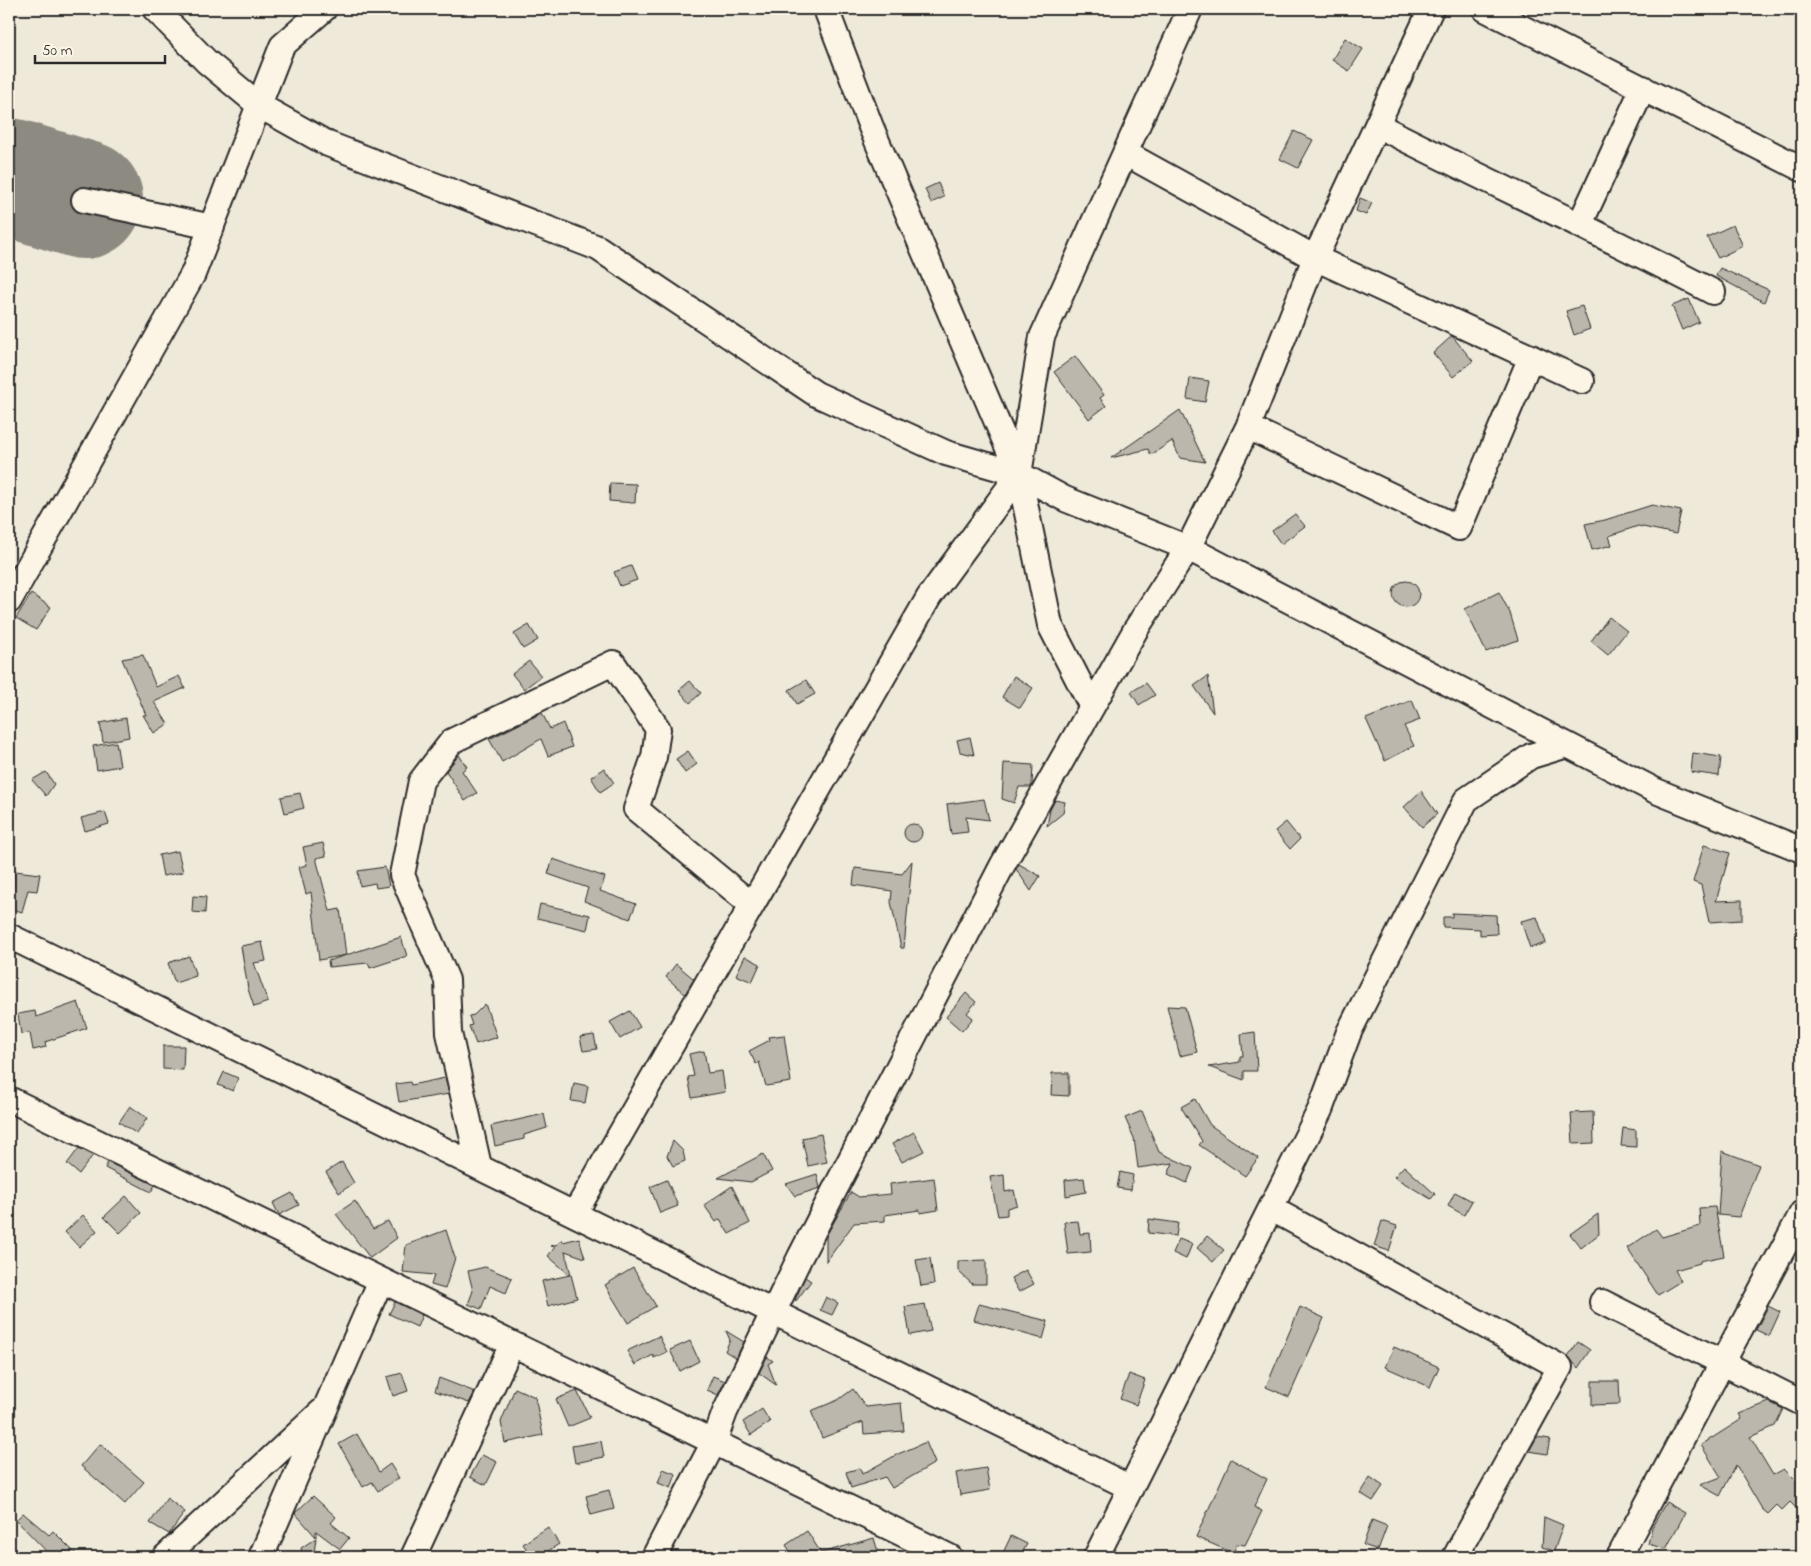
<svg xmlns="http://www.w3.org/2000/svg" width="1811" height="1566" font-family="'Indie Flower',sans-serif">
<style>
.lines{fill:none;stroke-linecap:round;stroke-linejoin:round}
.runway{stroke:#8d8a82;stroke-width:118}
.building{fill:#bcb7ac;stroke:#2b2b2b}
.minor-casing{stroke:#2b2b2b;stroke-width:28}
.minor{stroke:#fcf5e5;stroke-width:24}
</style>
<rect width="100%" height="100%" fill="#efe9da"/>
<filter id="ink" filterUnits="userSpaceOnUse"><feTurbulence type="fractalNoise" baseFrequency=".02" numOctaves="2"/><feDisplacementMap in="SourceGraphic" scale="10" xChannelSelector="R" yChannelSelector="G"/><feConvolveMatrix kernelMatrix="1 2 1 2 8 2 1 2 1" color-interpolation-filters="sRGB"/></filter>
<g filter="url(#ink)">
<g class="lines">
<path class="runway" d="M 9,177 L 84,200"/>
</g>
<path class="building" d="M 1345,38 L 1363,49 L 1349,71 L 1332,60 Z
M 1294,131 L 1313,140 L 1298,168 L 1280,159 Z
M 938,183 L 944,197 L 931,203 L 925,189 Z
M 1360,198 L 1372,203 L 1366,215 L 1356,211 Z
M 1733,225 L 1743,246 L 1718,258 L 1707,237 Z
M 1720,268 L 1769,290 L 1764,302 L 1716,276 Z
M 1689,299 L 1699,322 L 1682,330 L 1672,306 Z
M 1582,306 L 1590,329 L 1574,335 L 1566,311 Z
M 1452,336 L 1473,361 L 1453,377 L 1433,353 Z
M 1075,356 L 1104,395 L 1100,398 L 1106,406 L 1089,419 L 1054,372 Z
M 1190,378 L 1209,381 L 1205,402 L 1187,399 Z
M 1180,410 L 1205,462 L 1180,458 L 1172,441 L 1151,455 L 1148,449 L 1111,458 Z
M 610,483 L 636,484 L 635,503 L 609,501 Z
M 1652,505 L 1681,511 L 1676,534 L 1638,526 L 1609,536 L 1612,545 L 1592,550 L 1585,524 L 1605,520 Z
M 1295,514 L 1305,526 L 1281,544 L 1272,531 Z
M 631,566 L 637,580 L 620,586 L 614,572 Z
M1393 594a13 13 0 1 1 26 0a13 13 0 1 1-26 0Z
M 1499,592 L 1510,613 L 1518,640 L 1486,652 L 1465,609 Z
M 31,594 L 51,607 L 36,630 L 16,618 Z
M 1609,617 L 1627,631 L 1608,655 L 1591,641 Z
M 529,625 L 538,640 L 523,649 L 514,634 Z
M 143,655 L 156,687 L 179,676 L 185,688 L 154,702 L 168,724 L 154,733 L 143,715 L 146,715 L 122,659 Z
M 529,661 L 541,676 L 524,689 L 512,674 Z
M 1014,676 L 1033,688 L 1020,708 L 1002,697 Z
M 1208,676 L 1213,713 L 1194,686 Z
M 806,680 L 815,694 L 797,704 L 789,690 Z
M 690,681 L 701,693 L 690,703 L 679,690 Z
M 1146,683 L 1155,695 L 1139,705 L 1131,692 Z
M 1412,700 L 1420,720 L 1404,726 L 1414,746 L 1385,761 L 1366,719 Z
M 542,713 L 550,729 L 563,723 L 572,747 L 548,756 L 541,739 L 502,762 L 489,739 Z
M 126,718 L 129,737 L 103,742 L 100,723 Z
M 970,737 L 974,755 L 960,752 L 957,740 Z
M 116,742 L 120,766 L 97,770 L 93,746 Z
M 688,751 L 697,764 L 685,773 L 676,759 Z
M 1693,753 L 1721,757 L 1719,776 L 1691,772 Z
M 459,755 L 467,767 L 462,771 L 477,793 L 465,801 L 446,771 Z
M 1004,763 L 1033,765 L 1032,785 L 1031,787 L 1019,787 L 1014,803 L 1002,799 Z
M 604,768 L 614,783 L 600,792 L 591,777 Z
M 46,772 L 54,784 L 46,796 L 32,780 Z
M 1421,791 L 1437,814 L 1422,827 L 1404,807 Z
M 300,793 L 304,808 L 285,813 L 281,797 Z
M 984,799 L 989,820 L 966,817 L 968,832 L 951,834 L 947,804 Z
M 1055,800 L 1065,802 L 1063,813 L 1047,826 L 1050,810 Z
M 105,812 L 109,824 L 85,831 L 81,818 Z
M 1286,822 L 1300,839 L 1290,849 L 1275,831 Z
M904 833a9 9 0 1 1 18 0a9 9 0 1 1-18 0Z
M 323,843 L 326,856 L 316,858 L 330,911 L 340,909 L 346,955 L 319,960 L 311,892 L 306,894 L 299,867 L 307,865 L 303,847 Z
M 1704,845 L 1730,853 L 1716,901 L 1742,900 L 1742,920 L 1709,922 L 1701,885 L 1693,882 Z
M 178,851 L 183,872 L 163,876 L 159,855 Z
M 553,859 L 605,877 L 600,891 L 636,904 L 630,919 L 584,901 L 588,888 L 548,874 Z
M 912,861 L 904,948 L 901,948 L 891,902 L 892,891 L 853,885 L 855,868 L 902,874 Z
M 1019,864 L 1040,876 L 1031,891 L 1016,869 Z
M 385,867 L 389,886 L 376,888 L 375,883 L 360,886 L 358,871 Z
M 15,871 L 40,874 L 37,891 L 28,890 L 22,912 L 10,908 Z
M 193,896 L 206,897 L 205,913 L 192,912 Z
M 540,904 L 590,915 L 587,930 L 537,918 Z
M 1452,913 L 1496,915 L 1497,934 L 1480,935 L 1480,929 L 1443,927 L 1443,917 L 1452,917 Z
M 1537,917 L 1546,943 L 1530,948 L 1521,921 Z
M 401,937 L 407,956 L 370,968 L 368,963 L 329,967 L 328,961 Z
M 262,942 L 266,961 L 254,963 L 268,1002 L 254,1007 L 248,989 L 241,946 Z
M 189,956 L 196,976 L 175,983 L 168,963 Z
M 745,956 L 760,964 L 752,982 L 736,975 Z
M 676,964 L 694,979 L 685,994 L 666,977 Z
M 966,993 L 976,1002 L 967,1013 L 973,1018 L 962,1031 L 946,1017 Z
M 78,1002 L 87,1028 L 45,1042 L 46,1047 L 33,1050 L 30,1033 L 21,1034 L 18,1014 L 35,1011 L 36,1017 Z
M 485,1004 L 497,1037 L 476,1044 L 469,1026 L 472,1025 L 469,1016 L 474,1015 Z
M 1167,1006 L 1185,1007 L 1197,1052 L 1180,1056 Z
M 630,1011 L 640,1027 L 620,1039 L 610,1022 Z
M 1255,1032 L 1257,1071 L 1244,1071 L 1244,1080 L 1209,1067 L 1240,1062 L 1240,1056 L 1243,1056 L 1241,1034 Z
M 594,1035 L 597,1049 L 583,1051 L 580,1037 Z
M 784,1035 L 791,1082 L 766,1086 L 759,1062 L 756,1064 L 749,1051 L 770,1040 L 769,1037 Z
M 163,1046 L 184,1046 L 183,1070 L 163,1069 Z
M 704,1051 L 708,1073 L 722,1071 L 725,1092 L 692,1098 L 688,1077 L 694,1076 L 689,1054 Z
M 224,1072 L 238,1078 L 233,1091 L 218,1085 Z
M 1052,1073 L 1069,1073 L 1069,1096 L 1051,1095 Z
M 445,1078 L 449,1094 L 399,1102 L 396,1084 L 410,1082 L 411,1085 Z
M 574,1083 L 588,1086 L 585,1103 L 571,1101 Z
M 1195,1099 L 1210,1125 L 1258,1158 L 1245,1176 L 1199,1145 L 1202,1141 L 1181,1107 Z
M 130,1106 L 147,1118 L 137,1134 L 119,1122 Z
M 1142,1111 L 1159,1152 L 1193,1168 L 1187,1183 L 1168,1174 L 1173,1163 L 1138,1168 L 1134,1138 L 1125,1118 Z
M 1593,1112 L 1594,1143 L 1573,1144 L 1571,1113 Z
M 544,1114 L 547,1128 L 524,1135 L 524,1139 L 495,1146 L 491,1126 Z
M 1623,1128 L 1636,1130 L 1636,1147 L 1621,1146 Z
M 914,1132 L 924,1151 L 902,1162 L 892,1144 Z
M 821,1134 L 827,1162 L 808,1166 L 802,1138 Z
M 673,1141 L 683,1151 L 685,1161 L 673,1166 L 667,1156 Z
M 79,1148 L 93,1155 L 79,1174 L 67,1164 Z
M 1722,1151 L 1759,1165 L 1739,1217 L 1718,1215 Z
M 763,1154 L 772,1171 L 751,1182 L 718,1178 Z
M 108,1162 L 155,1185 L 151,1192 L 105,1168 Z
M 342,1162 L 354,1183 L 339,1193 L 326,1172 Z
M 1404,1166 L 1435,1194 L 1431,1199 L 1394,1177 Z
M 1120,1172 L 1133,1175 L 1131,1190 L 1117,1188 Z
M 817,1174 L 820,1188 L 795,1196 L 786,1184 Z
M 1004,1175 L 1005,1192 L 1014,1190 L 1017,1205 L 1007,1208 L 1007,1215 L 998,1216 L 990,1177 Z
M 934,1178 L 938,1210 L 920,1213 L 920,1210 L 885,1215 L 885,1221 L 854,1223 L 826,1262 L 826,1236 L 851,1192 L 859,1197 L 891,1194 L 890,1184 Z
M 1084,1178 L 1086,1192 L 1066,1196 L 1065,1180 Z
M 667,1180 L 678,1206 L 660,1213 L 650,1187 Z
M 732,1186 L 750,1223 L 729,1234 L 720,1219 L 716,1222 L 704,1205 Z
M 1455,1192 L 1472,1201 L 1464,1215 L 1448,1206 Z
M 292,1193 L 299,1205 L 279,1215 L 273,1203 Z
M 126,1196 L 141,1213 L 120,1233 L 104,1217 Z
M 355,1201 L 373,1229 L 388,1221 L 397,1238 L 370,1258 L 336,1214 Z
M 1715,1207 L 1724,1256 L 1700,1261 L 1700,1263 L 1675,1270 L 1681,1281 L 1658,1295 L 1627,1248 L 1656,1229 L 1662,1237 L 1700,1226 L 1699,1208 Z
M 1598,1214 L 1599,1234 L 1581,1248 L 1570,1234 Z
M 83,1215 L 97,1231 L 79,1247 L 65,1232 Z
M 1149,1219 L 1178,1223 L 1176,1236 L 1148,1233 Z
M 1078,1221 L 1080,1234 L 1090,1233 L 1091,1252 L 1068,1254 L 1064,1222 Z
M 1382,1221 L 1397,1226 L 1389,1251 L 1374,1246 Z
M 446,1230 L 455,1258 L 445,1289 L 431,1285 L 434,1275 L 403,1272 L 406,1245 Z
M 1207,1236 L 1224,1250 L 1213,1262 L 1197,1248 Z
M 579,1238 L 585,1258 L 565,1251 L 577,1298 L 548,1306 L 542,1281 L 570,1275 L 548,1256 L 555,1247 L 551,1246 L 558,1244 L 562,1239 L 563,1242 Z
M 1179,1239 L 1192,1244 L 1186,1259 L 1173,1253 Z
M 930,1258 L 934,1284 L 921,1286 L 916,1260 Z
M 986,1260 L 986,1284 L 972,1284 L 958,1271 L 958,1261 Z
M 485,1267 L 512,1278 L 506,1293 L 490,1286 L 481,1309 L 468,1304 L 473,1291 L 468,1271 Z
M 633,1268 L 656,1306 L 628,1323 L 605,1285 Z
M 1026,1270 L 1034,1284 L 1019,1292 L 1011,1278 Z
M 805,1277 L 811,1281 L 796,1301 L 795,1300 Z
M 826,1297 L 838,1303 L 832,1315 L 820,1310 Z
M 395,1302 L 422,1315 L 417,1327 L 389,1314 Z
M 925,1304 L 931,1331 L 910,1335 L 905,1307 Z
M 979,1304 L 1048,1321 L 1043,1339 L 974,1320 Z
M 1768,1306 L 1780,1312 L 1769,1336 L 1756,1330 Z
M 1300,1307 L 1324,1318 L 1289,1397 L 1266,1387 Z
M 726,1331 L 744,1342 L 736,1358 L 725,1351 L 730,1340 Z
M 659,1336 L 667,1352 L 654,1358 L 653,1355 L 635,1365 L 627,1351 Z
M 690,1341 L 699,1361 L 680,1371 L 670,1350 Z
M 1578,1342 L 1590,1350 L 1578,1368 L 1568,1356 Z
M 1394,1347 L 1439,1367 L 1430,1387 L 1385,1367 Z
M 767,1357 L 773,1361 L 768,1364 L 776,1385 L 759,1373 Z
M 402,1373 L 408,1391 L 393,1396 L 387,1377 Z
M 1129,1374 L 1145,1380 L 1136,1405 L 1120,1399 Z
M 713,1376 L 725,1381 L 718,1395 L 707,1390 Z
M 439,1378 L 475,1392 L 469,1403 L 435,1391 Z
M 1592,1381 L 1619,1381 L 1620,1404 L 1592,1405 Z
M 515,1388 L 535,1397 L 543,1435 L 505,1443 L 501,1422 Z
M 853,1389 L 866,1407 L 901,1403 L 904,1431 L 864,1434 L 863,1422 L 822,1438 L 811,1411 L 838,1400 Z
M 577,1391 L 590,1418 L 568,1427 L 556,1399 Z
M 1769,1402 L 1783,1409 L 1775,1426 L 1750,1437 L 1773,1475 L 1784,1469 L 1802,1487 L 1802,1514 L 1790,1502 L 1782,1510 L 1777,1505 L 1768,1514 L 1762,1509 L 1736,1465 L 1720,1496 L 1700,1485 L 1721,1477 L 1701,1445 L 1742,1419 L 1739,1414 Z
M 762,1409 L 770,1422 L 751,1435 L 743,1422 Z
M 357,1434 L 379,1472 L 390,1464 L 399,1478 L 378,1491 L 372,1482 L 363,1487 L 339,1444 Z
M 1537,1437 L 1550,1439 L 1547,1454 L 1529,1451 Z
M 601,1441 L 604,1457 L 575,1463 L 572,1446 Z
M 926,1442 L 935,1463 L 892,1488 L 885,1477 L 851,1488 L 846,1472 L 860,1468 L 862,1474 L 898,1454 Z
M 100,1444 L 144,1482 L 125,1504 L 81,1466 Z
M 482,1455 L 497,1462 L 486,1485 L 470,1477 Z
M 1231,1459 L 1267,1479 L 1254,1507 L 1262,1511 L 1245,1545 L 1237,1544 L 1233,1553 L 1196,1537 Z
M 986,1468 L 990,1490 L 960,1495 L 956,1473 Z
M 663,1469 L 676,1474 L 671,1488 L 658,1483 Z
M 1370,1477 L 1383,1486 L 1373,1501 L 1360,1493 Z
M 609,1490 L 614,1509 L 591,1515 L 586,1496 Z
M 313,1496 L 336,1517 L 331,1523 L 349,1538 L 340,1549 L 316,1531 L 316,1537 L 295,1513 Z
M 167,1498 L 185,1512 L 169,1534 L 150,1523 Z
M 1666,1502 L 1685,1513 L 1666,1549 L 1648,1544 L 1652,1527 Z
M 23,1513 L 49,1535 L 53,1531 L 79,1557 L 52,1557 L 16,1520 Z
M 1544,1517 L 1563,1525 L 1554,1551 L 1542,1547 Z
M 1372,1520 L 1387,1526 L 1378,1550 L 1363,1545 Z
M 548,1527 L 559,1544 L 539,1557 L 532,1557 L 523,1544 Z
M 807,1531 L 821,1553 L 874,1538 L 878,1552 L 858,1557 L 794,1557 L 786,1545 Z
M 1011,1536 L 1027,1544 L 1020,1557 L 1001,1557 Z
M 316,1538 L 314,1553 L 311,1557 L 303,1557 L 301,1548 Z"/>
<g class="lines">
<defs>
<path id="minor" d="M 155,9 L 207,62 L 260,106 L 328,144 L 598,248 L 816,394 L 946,453 L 1019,474 L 1065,499 L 1188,548 L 1656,791 L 1802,850
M 826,9 L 871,127 L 1019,474 L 1050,625 L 1092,707
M 1485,9 L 1802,169
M 1377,125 C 1489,182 1602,234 1713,292
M 1125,153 L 1315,258 L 1582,381
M 84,200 L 212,227
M 1580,224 L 1643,88
M 1248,427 L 1459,528 L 1531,357
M 9,601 L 193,274 L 282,46 L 324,9
M 9,936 L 1131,1488
M 9,1099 L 950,1557
M 479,1166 L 449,1033 L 447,980 L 402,875 L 421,781 L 452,741 L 613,663 L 658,729 L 654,757 L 636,809 L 752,905
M 1272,1209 L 1560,1367 L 1455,1557
M 575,1213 L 929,597 L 1019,474 L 1042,337 L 1190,9
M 1602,1302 L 1802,1403
M 165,1557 L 321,1412
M 261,1557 L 381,1280
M 413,1557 L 512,1344
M 654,1557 L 714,1442 L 725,1412 L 800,1257 L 1002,866 L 1136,629 L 1188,548 L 1248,427 L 1315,258 L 1431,9
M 1096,1557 L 1320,1110 L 1349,1032 L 1466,800 L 1531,756 L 1567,745
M 1619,1557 L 1802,1213"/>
</defs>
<use href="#minor" class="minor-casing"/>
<use href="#minor" class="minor"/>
</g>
</g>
<rect width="1811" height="1566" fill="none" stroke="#fcf5e5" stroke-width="30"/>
<rect x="15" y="15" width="1781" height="1536" fill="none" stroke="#2b2b2b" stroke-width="2" filter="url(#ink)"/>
<path d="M35 55v8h130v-8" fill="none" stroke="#2b2b2b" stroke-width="2.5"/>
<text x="42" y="55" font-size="15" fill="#2b2b2b" stroke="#fcf5e5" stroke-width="4" paint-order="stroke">50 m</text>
</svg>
